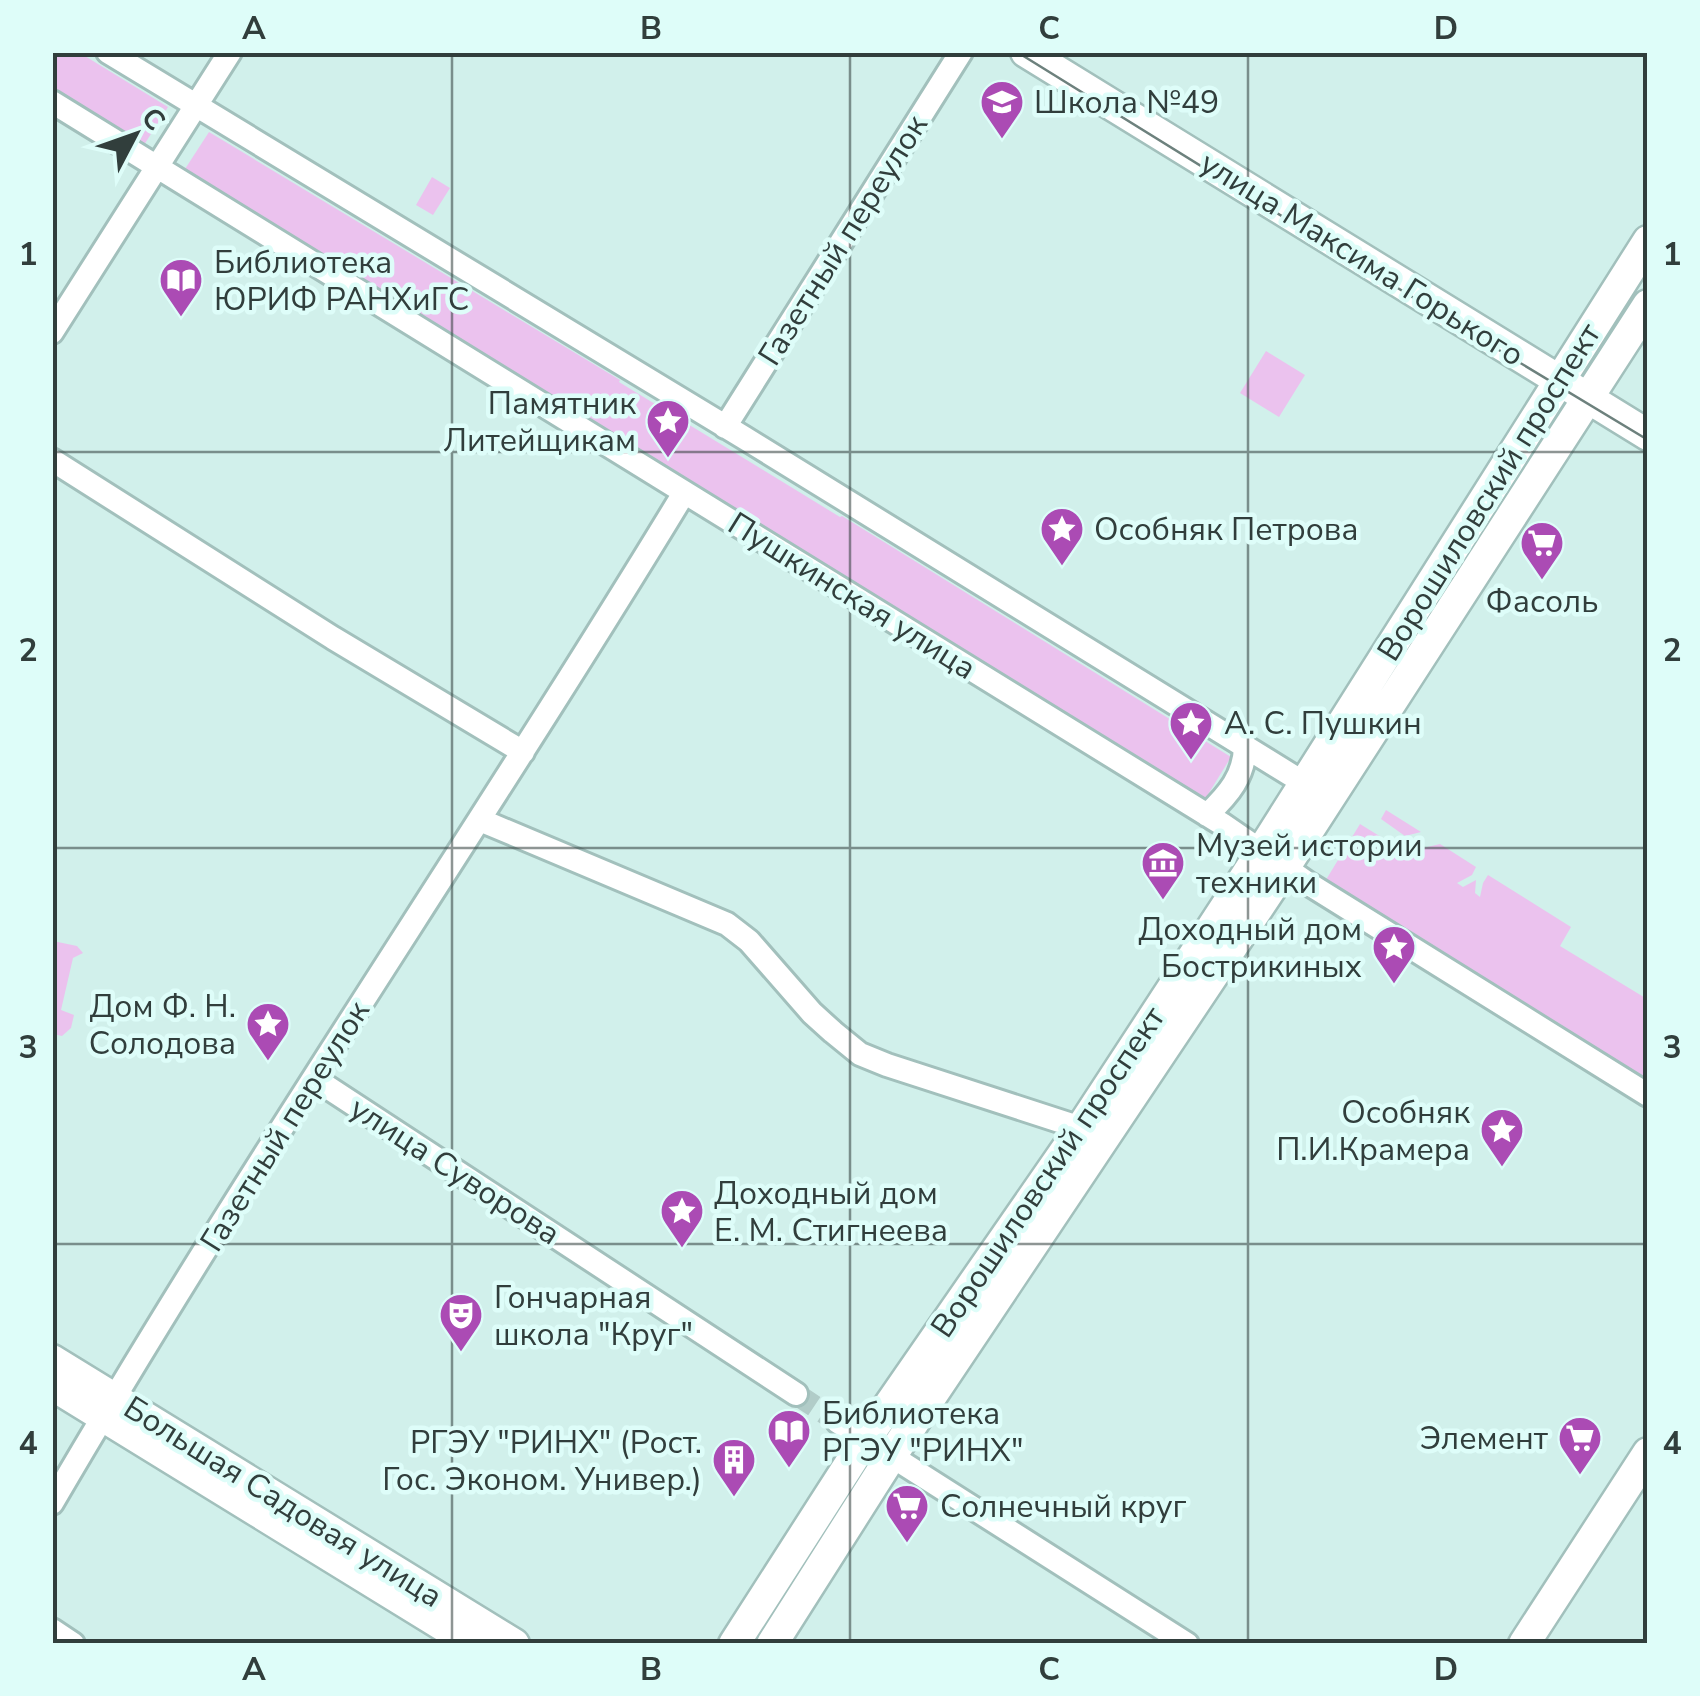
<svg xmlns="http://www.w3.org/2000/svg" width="1700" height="1696" font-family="'Nunito Sans',sans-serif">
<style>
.green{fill:#ebc2ee}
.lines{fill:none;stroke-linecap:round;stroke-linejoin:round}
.minor-tunnel{stroke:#b1ccc8;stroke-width:22;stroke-dasharray:22 11;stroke-linecap:butt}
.minor-casing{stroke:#a2c0bc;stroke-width:28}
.major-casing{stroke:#a2c0bc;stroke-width:35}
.minor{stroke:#fff;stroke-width:22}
.major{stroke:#fff;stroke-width:30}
.tram{stroke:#6d817d;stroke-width:2.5}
.grid{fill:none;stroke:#313e3c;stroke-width:2.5;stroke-opacity:0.55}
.labels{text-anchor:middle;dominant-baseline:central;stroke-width:9;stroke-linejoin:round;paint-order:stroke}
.poi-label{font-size:32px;fill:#313e3c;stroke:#defdf9;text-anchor:start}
.street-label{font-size:32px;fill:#313e3c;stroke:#defdf9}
.neatline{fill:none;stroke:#313e3c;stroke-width:4}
.grid-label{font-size:32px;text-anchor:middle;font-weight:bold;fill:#313e3c}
</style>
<rect width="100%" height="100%" fill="#d1f0eb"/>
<path class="green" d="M 52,53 L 80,53 L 168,107 L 144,145 L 53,88 Z
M 209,132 L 620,380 L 619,382 L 840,517 L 842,516 L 1231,757 L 1204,801 L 185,169 Z
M 432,177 L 450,188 L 433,215 L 416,205 Z
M 1266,351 L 1305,375 L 1279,417 L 1240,393 Z
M 1386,810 L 1421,832 L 1405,836 L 1381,819 Z
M 1360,824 L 1415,858 L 1415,850 L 1440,844 L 1476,867 L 1472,875 L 1457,883 L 1463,887 L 1476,880 L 1475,893 L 1480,897 L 1483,883 L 1488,875 L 1571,927 L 1560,946 L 1647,999 L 1647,1081 L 1324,883 Z
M 53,941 L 77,946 L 83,953 L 73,958 L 61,1010 L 74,1015 L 71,1028 L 62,1036 L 53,1034 Z"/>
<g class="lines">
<path class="minor-tunnel" d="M 796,1394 L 838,1422"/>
<defs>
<path id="minor" d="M 108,52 L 743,437 L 1317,791
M 52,102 L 1222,824 L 1309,884 L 1648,1095
M 52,332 L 230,52
M 725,427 L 961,52
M 52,460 L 333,638 L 523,752
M 1207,815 C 1228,795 1245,776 1245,745
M 480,820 L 727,924 L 749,941 L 812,1013 L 833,1032 L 860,1054 L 887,1065 L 1081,1128
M 315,1079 L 796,1394
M 838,1422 L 1187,1644
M 52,1503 C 252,1160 478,832 684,493
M 52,1630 L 73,1644"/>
<path id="major" d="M 1026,52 L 1648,435
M 52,1360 L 514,1644
M 52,1385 L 473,1644
M 734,1644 L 865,1440 L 1081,1128 L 1249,871 L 1648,241
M 772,1644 L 892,1455 L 1272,887 L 1648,305
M 1524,1644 L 1648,1453"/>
</defs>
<use href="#minor" class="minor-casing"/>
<use href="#major" class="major-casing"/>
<use href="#minor" class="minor"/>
<use href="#major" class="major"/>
<path class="tram" d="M 1017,52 L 1459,326 L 1648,440"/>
</g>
<path class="grid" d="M 452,52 L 452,1644M 850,52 L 850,1644M 1248,52 L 1248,1644M 52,452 L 1648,452M 52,848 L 1648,848M 52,1244 L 1648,1244"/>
<defs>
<symbol id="school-pin" viewBox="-11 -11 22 30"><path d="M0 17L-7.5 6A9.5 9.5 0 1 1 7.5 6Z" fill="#ab4bb4" stroke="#defdf9"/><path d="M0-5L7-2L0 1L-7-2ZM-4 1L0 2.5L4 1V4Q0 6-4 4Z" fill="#fff"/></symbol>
<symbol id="library-pin" viewBox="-11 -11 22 30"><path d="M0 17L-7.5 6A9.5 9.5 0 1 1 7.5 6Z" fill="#ab4bb4" stroke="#defdf9"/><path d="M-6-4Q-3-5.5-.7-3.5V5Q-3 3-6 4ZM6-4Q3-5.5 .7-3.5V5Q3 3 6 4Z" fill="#fff"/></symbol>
<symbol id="sight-pin" viewBox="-11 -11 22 30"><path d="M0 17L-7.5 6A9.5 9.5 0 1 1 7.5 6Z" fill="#ab4bb4" stroke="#defdf9"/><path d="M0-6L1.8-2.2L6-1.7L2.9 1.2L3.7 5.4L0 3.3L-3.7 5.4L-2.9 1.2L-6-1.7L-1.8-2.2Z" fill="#fff"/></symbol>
<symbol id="supermarket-pin" viewBox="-11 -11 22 30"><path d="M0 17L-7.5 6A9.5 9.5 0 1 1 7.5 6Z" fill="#ab4bb4" stroke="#defdf9"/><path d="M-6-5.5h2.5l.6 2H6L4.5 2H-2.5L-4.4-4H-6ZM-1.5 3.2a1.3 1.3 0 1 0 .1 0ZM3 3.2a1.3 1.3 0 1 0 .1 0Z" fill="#fff"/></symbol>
<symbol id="museum-pin" viewBox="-11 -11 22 30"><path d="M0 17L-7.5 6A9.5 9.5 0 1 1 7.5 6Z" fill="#ab4bb4" stroke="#defdf9"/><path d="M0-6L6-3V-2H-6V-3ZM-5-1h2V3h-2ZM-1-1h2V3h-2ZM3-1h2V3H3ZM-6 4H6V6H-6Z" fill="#fff"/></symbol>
<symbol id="theatre-pin" viewBox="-11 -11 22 30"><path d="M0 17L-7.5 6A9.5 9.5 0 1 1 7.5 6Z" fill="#ab4bb4" stroke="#defdf9"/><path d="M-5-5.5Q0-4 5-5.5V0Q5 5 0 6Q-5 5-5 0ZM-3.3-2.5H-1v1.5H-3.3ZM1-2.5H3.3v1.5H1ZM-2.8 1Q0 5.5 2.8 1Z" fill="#fff"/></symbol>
<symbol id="building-pin" viewBox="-11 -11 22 30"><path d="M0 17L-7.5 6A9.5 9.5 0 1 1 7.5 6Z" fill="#ab4bb4" stroke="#defdf9"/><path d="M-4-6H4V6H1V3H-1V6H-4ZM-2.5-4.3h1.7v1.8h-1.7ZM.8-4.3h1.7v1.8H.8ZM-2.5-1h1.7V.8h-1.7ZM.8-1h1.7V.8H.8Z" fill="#fff"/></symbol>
</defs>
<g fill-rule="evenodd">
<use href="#school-pin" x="977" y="77" width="50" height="68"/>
<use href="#library-pin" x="156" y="255" width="50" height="68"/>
<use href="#sight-pin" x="643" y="396" width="50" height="68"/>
<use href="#sight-pin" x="1037" y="504" width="50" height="68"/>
<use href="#supermarket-pin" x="1517" y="518" width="50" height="68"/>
<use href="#sight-pin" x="1166" y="698" width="50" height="68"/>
<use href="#museum-pin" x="1138" y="838" width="50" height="68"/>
<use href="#sight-pin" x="1369" y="922" width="50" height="68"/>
<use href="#sight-pin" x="243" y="999" width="50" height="68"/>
<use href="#sight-pin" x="1477" y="1105" width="50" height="68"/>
<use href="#sight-pin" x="657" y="1186" width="50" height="68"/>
<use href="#theatre-pin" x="436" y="1290" width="50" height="68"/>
<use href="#library-pin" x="764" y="1406" width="50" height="68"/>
<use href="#supermarket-pin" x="1555" y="1413" width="50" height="68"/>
<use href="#building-pin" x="709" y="1435" width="50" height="68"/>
<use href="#supermarket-pin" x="882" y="1481" width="50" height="68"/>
</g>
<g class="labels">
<g class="poi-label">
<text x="1034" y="102">Школа №49</text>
<text x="214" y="262">Библиотека<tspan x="214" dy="37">ЮРИФ РАНХиГС</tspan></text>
<text x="636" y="403" text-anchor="end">Памятник<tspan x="636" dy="37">Литейщикам</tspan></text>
<text x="1094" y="529">Особняк Петрова</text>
<text x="1542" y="601" text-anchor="middle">Фасоль</text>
<text x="1224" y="723">А. С. Пушкин</text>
<text x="1196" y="845">Музей истории<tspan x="1196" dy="37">техники</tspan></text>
<text x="1362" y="929" text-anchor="end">Доходный дом<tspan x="1362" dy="37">Бострикиных</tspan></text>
<text x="236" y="1006" text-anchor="end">Дом Ф. Н.<tspan x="236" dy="37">Солодова</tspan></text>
<text x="1470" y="1112" text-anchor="end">Особняк<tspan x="1470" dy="37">П.И.Крамера</tspan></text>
<text x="714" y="1193">Доходный дом<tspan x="714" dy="37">Е. М. Стигнеева</tspan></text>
<text x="494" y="1297">Гончарная<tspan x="494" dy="37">школа "Круг"</tspan></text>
<text x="822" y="1413">Библиотека<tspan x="822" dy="37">РГЭУ "РИНХ"</tspan></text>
<text x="1548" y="1438" text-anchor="end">Элемент</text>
<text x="702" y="1442" text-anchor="end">РГЭУ "РИНХ" (Рост.<tspan x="702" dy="37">Гос. Эконом. Универ.)</tspan></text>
<text x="940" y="1506">Солнечный круг</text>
</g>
<g class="street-label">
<text transform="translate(843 240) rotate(-58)">Газетный переулок</text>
<text transform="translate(1362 259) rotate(32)">улица Максима Горького</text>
<text transform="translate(1489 492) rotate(-58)">Ворошиловский проспект</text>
<text transform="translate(852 596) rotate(32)">Пушкинская улица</text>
<text transform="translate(285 1126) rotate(-58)">Газетный переулок</text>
<text transform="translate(455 1171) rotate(33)">улица Суворова</text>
<text transform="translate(1048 1172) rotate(-56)">Ворошиловский проспект</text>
<text transform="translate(283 1502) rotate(32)">Большая Садовая улица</text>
</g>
</g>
<rect width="1700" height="1696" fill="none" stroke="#defdf9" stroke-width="110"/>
<g transform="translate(135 135) rotate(49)" stroke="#defdf9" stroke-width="8" paint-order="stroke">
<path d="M0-8L18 38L0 25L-18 38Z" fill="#313e3c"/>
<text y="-15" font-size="28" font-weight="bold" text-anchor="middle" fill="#313e3c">С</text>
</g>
<rect x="55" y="55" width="1590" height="1586" class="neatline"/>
<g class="grid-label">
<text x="254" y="39">A</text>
<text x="651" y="39">B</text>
<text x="1049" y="39">C</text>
<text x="1446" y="39">D</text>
<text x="28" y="265">1</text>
<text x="1672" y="265">1</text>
<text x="28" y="661">2</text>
<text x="1672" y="661">2</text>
<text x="28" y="1058">3</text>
<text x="1672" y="1058">3</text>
<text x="28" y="1454">4</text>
<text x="1672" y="1454">4</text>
<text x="254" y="1680">A</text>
<text x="651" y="1680">B</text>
<text x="1049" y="1680">C</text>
<text x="1446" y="1680">D</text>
</g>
</svg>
